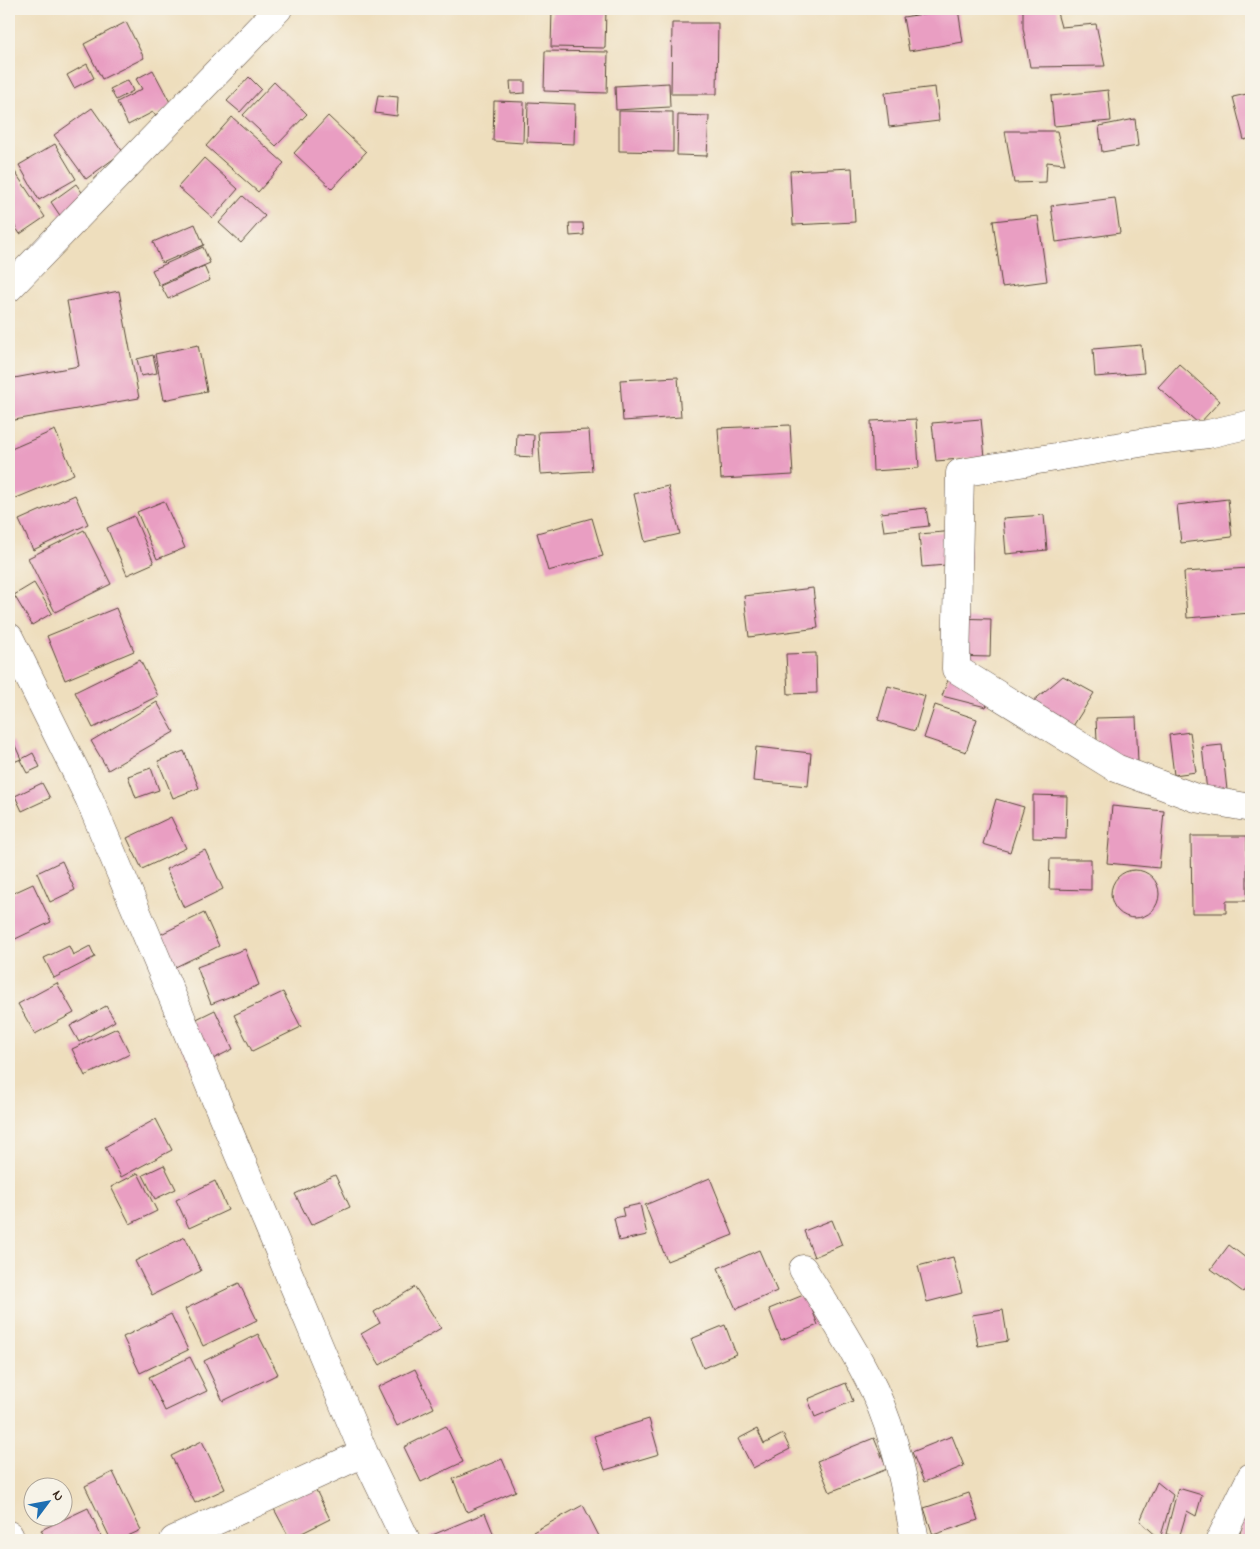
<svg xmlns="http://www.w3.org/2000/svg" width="1260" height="1549" font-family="'Indie Flower',sans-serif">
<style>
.building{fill:#e99ec2}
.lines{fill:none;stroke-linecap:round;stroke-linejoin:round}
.minor-casing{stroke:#564536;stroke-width:29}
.minor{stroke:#fff;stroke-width:28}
</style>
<rect width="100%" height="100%" fill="#f7f3e8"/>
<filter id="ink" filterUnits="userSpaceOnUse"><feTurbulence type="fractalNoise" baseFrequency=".02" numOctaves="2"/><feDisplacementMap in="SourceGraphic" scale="10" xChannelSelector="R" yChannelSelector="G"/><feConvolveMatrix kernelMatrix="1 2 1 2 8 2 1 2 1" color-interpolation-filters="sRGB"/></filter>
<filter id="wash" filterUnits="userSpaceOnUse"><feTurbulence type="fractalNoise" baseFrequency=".0096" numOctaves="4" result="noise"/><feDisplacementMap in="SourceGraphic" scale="20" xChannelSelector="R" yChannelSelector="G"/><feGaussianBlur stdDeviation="1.12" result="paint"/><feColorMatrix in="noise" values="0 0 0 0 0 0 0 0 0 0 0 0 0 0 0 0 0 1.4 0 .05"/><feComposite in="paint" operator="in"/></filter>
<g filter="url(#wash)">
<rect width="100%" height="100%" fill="#eedebd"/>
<g id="blocks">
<path class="building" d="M 552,9 L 606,9 L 605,48 L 551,47 Z
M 958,9 L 963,42 L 909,51 L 903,17 Z
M 1023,9 L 1056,9 L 1061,27 L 1096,24 L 1105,66 L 1030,67 L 1023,28 Z
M 126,22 L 144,58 L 102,79 L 84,44 Z
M 672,23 L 718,23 L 717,94 L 671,94 Z
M 545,51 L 608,52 L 607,93 L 544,91 Z
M 87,64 L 94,78 L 74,88 L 67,75 Z
M 153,70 L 172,106 L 155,115 L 153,112 L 128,125 L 117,102 L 142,89 L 136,79 Z
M 249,77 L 261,89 L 240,112 L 227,101 Z
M 128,80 L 133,91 L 116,100 L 110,89 Z
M 510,81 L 525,81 L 525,93 L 511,94 Z
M 274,82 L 307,114 L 276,146 L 243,115 Z
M 669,83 L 670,107 L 616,110 L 615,86 Z
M 935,87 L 939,121 L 889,127 L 885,93 Z
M 1108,90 L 1111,121 L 1054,126 L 1051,96 Z
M 1251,93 L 1251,138 L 1244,140 L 1233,97 Z
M 378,95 L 398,97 L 397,116 L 375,113 Z
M 494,101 L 524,102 L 523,143 L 493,141 Z
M 528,102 L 575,104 L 574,144 L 527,142 Z
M 92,108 L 123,152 L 86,179 L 54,135 Z
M 619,111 L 673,112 L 673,152 L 619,151 Z
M 678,115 L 709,116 L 707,156 L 677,155 Z
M 328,116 L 366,152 L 332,189 L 294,153 Z
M 232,117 L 284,163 L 258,192 L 206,146 Z
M 1135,119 L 1138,146 L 1102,152 L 1099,126 Z
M 1005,131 L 1057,131 L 1065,164 L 1047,162 L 1046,182 L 1014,183 Z
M 55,144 L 76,179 L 39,200 L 19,165 Z
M 204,158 L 238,189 L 213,218 L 178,187 Z
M 852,168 L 855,222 L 793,225 L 790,171 Z
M 15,172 L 45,217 L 20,234 L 9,217 L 9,176 Z
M 76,184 L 89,202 L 63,220 L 51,202 Z
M 243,196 L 265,216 L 241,243 L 219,223 Z
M 1115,198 L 1120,233 L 1056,242 L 1051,206 Z
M 1038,216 L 1047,281 L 1002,287 L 993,221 Z
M 569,223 L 583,223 L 584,235 L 570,236 Z
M 195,224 L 204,245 L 162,263 L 153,242 Z
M 203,247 L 210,263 L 159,285 L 152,270 Z
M 204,266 L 210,280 L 168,299 L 161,286 Z
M 119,291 L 139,398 L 9,421 L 9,379 L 79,366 L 67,301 Z
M 198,345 L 207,391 L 164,400 L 155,354 Z
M 1141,345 L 1144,373 L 1095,377 L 1093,349 Z
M 153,355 L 157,373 L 141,376 L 137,359 Z
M 1179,364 L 1220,401 L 1199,424 L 1158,387 Z
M 678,377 L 681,417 L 623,421 L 620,380 Z
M 916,419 L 919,468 L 873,471 L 871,421 Z
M 981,419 L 985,457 L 936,461 L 932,423 Z
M 790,425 L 793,475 L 721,479 L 718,428 Z
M 55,430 L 74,474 L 9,501 L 9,450 Z
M 589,430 L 592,471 L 541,474 L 538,432 Z
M 517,434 L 534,435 L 533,457 L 516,456 Z
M 668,486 L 680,534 L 645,542 L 634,494 Z
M 75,495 L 88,524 L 33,550 L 19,520 Z
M 1228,499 L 1232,537 L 1181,543 L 1177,505 Z
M 164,501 L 185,548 L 157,559 L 137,512 Z
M 926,508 L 929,526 L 884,531 L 881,513 Z
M 1044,515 L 1047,550 L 1006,554 L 1003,518 Z
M 134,516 L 154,563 L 127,575 L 107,528 Z
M 592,518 L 603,556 L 548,571 L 537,533 Z
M 84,530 L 111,584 L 55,612 L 28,558 Z
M 968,530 L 970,563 L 922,567 L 919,534 Z
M 1249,568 L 1251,613 L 1187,618 L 1184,572 Z
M 34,583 L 52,613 L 32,625 L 14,595 Z
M 813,588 L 818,628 L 749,637 L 744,596 Z
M 116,608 L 134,651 L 65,680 L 47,636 Z
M 949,618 L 991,619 L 990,657 L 948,656 Z
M 816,653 L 817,693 L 788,694 L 786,654 Z
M 140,660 L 158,696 L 93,728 L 75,692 Z
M 952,669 L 993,681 L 986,707 L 942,696 Z
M 1063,676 L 1094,693 L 1063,742 L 1032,702 Z
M 888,686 L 925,696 L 915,731 L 878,720 Z
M 157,702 L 174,732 L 108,770 L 91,741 Z
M 935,705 L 977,719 L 966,752 L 924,738 Z
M 1136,717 L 1138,762 L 1098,764 L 1096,718 Z
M 1190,732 L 1196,772 L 1174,775 L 1169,735 Z
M 13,741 L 21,759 L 9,764 L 9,743 Z
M 1222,745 L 1227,790 L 1207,791 L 1202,747 Z
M 756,747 L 811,753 L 808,786 L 753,781 Z
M 184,751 L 199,788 L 173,798 L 158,761 Z
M 33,753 L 40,767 L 27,773 L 20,760 Z
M 151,768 L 159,790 L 136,798 L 128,776 Z
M 42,783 L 50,798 L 22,811 L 15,796 Z
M 1033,795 L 1067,796 L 1066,839 L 1033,838 Z
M 996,799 L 1024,807 L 1010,852 L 983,844 Z
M 1112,806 L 1164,811 L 1159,868 L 1107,863 Z
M 171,817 L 186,848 L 142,869 L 127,838 Z
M 1191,836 L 1247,836 L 1247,901 L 1226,901 L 1226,913 L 1192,913 Z
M 205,850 L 223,889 L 184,908 L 166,869 Z
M 1050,859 L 1091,859 L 1091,890 L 1049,889 Z
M 62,861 L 75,890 L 50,902 L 37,873 Z
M1111 894a24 24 0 1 1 48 0a24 24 0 1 1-48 0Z
M 33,884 L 51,922 L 9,942 L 9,895 Z
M 204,913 L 219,946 L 165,972 L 149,940 Z
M 69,946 L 73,955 L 90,946 L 95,957 L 54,978 L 44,958 Z
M 245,949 L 259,985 L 211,1004 L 197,967 Z
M 57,983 L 74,1013 L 35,1034 L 18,1004 Z
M 283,992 L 301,1027 L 252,1051 L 234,1015 Z
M 106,1006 L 115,1021 L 79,1042 L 70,1026 Z
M 215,1010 L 233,1049 L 193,1069 L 174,1030 Z
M 117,1028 L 130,1054 L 85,1076 L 72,1049 Z
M 156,1119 L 172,1150 L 121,1177 L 105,1147 Z
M 164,1165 L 176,1189 L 155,1199 L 143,1175 Z
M 138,1173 L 157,1211 L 130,1224 L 111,1187 Z
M 335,1175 L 350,1207 L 311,1225 L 295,1194 Z
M 710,1178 L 733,1235 L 667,1261 L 645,1205 Z
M 215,1181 L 228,1210 L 189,1228 L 176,1200 Z
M 640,1204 L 647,1235 L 619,1241 L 614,1218 L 624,1216 L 622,1208 Z
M 832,1220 L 842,1245 L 814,1257 L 804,1231 Z
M 185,1237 L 201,1271 L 152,1295 L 135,1261 Z
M 1229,1245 L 1251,1262 L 1251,1281 L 1243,1292 L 1211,1269 Z
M 759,1250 L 777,1291 L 736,1309 L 718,1268 Z
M 953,1257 L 962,1293 L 927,1302 L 918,1266 Z
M 239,1283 L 257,1320 L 203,1346 L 185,1309 Z
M 415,1287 L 441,1328 L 380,1365 L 361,1334 L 380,1323 L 374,1312 Z
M 806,1294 L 818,1325 L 781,1340 L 769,1309 Z
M 1003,1310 L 1008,1341 L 978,1346 L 972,1315 Z
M 171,1314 L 188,1350 L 140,1373 L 123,1337 Z
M 725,1325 L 736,1354 L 703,1368 L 691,1339 Z
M 258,1334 L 278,1374 L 223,1401 L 204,1361 Z
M 190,1357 L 207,1391 L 165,1411 L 149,1377 Z
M 415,1369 L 434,1408 L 397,1426 L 378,1387 Z
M 846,1383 L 853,1401 L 815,1417 L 808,1399 Z
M 649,1419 L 659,1454 L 605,1470 L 594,1436 Z
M 446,1426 L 463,1462 L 421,1482 L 404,1447 Z
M 757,1429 L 764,1444 L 783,1434 L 790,1449 L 753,1468 L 738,1439 Z
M 952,1436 L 964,1466 L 924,1482 L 912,1452 Z
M 874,1438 L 887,1469 L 830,1492 L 817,1461 Z
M 202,1441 L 225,1489 L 195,1503 L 171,1456 Z
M 502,1459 L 516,1491 L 467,1512 L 453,1479 Z
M 113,1472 L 141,1530 L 119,1540 L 111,1540 L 85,1486 Z
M 1157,1482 L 1173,1495 L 1160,1539 L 1140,1521 Z
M 315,1488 L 330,1519 L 290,1539 L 274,1509 Z
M 1178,1488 L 1202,1495 L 1196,1516 L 1187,1511 L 1179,1538 L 1166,1534 Z
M 969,1493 L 978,1520 L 933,1535 L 924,1508 Z
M 583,1505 L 601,1540 L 537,1540 L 533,1532 Z
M 88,1508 L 103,1540 L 46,1540 L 41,1530 Z
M 1247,1509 L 1251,1510 L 1251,1540 L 1238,1540 Z
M 485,1513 L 496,1540 L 432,1540 L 430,1536 Z"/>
</g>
</g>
<g filter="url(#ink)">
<use href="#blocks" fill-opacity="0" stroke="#564536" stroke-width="1"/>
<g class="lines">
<defs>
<path id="minor" d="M 9,288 L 278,9
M 1251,424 L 1208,434 L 1158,440 L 960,473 L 956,669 L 1116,768 L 1196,798 L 1251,808
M 9,637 L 89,798 L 364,1453 L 406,1540
M 803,1269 C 828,1309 854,1348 874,1390 C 896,1437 906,1490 915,1540
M 9,1535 L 11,1540
M 174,1540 L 364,1453
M 1220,1540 L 1251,1477"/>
</defs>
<use href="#minor" class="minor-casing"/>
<use href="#minor" class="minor"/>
</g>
</g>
<rect width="1260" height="1549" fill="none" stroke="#f7f3e8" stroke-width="30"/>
<g transform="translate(48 1502) rotate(58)"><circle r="24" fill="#f7f3e8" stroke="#aca397"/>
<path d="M0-4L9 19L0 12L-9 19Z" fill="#1f6fb2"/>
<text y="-8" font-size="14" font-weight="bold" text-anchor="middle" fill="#3b2a1e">N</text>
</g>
</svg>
